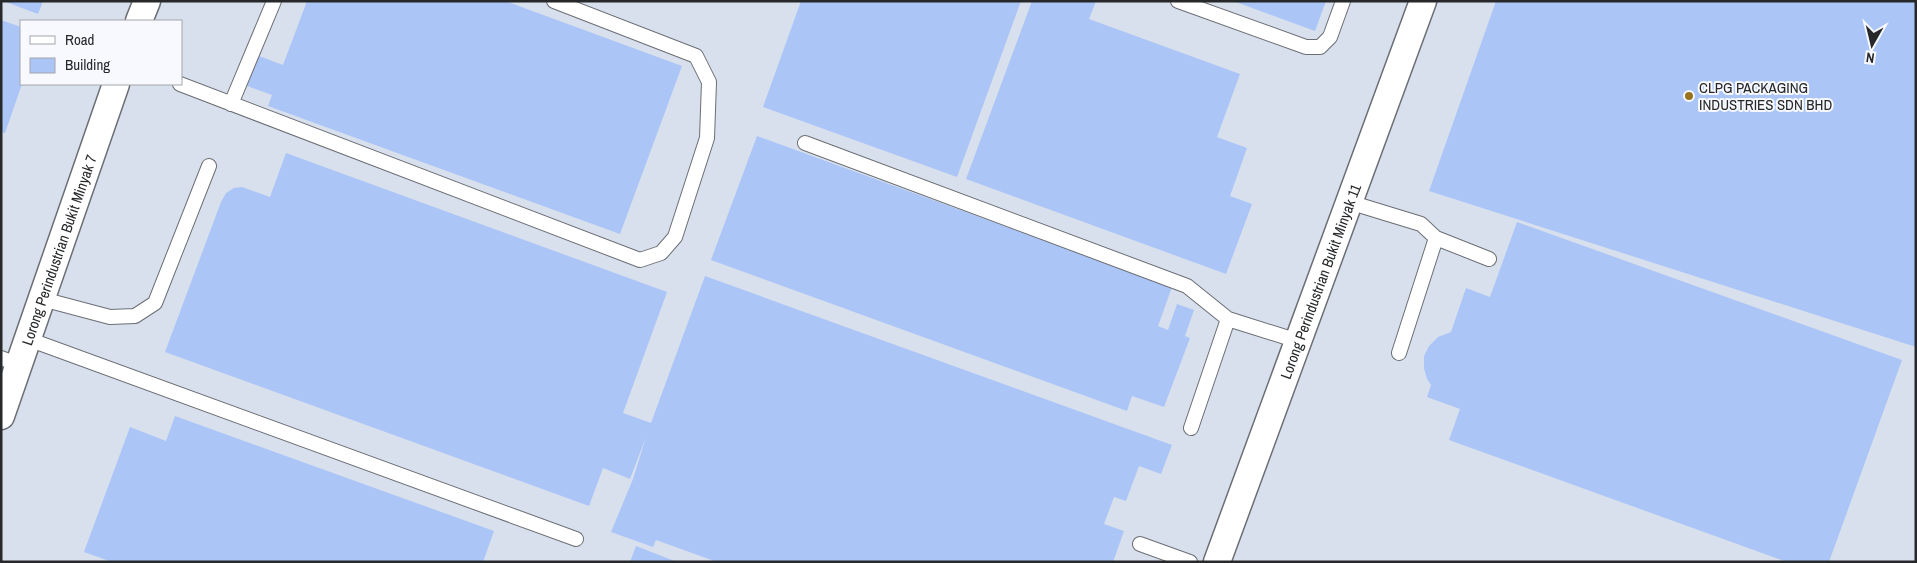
<svg xmlns="http://www.w3.org/2000/svg" width="1917" height="563" font-family="'Archivo Narrow',sans-serif">
<style>
.built{fill:#d8e0ed;fill-rule:evenodd}
.building{fill:#abc5f7}
.lines{fill:none;stroke-linecap:round;stroke-linejoin:round}
.lane-casing{stroke:#6b6e74;stroke-width:16}
.street-casing{stroke:#6b6e74;stroke-width:29}
.lane{stroke:#fff;stroke-width:14}
.street{stroke:#fff;stroke-width:26}
.poi-dot{fill:#99721d;stroke:#f7f9fe;stroke-width:2}
.labels{text-anchor:middle;dominant-baseline:central;stroke-width:4;stroke-linejoin:round;paint-order:stroke}
.poi-label{font-size:15px;fill:#26282a;stroke:#f7f9fe;text-anchor:start}
.street-label{font-size:15px;fill:#26282a;stroke:#f7f9fe}
</style>
<rect width="100%" height="100%" fill="#e8ecf3"/>
<path class="built" d="M 1,1 L 1916,1 L 1916,562 L 1,562 ZM 21,21 L 181,21 L 181,84 L 21,84 Z"/>
<path class="building" d="M 3,1 L 43,1 L 38,14 Z
M 307,1 L 505,1 L 682,66 L 620,234 L 268,106 L 272,95 L 247,86 L 259,56 L 283,65 Z
M 801,1 L 1021,1 L 957,177 L 763,107 Z
M 1032,1 L 1096,1 L 1089,19 L 1240,74 L 1217,137 L 1247,148 L 1230,196 L 1252,204 L 1226,274 L 966,179 Z
M 1233,1 L 1326,1 L 1315,31 Z
M 1496,1 L 1916,1 L 1916,347 L 1429,191 Z
M 1,20 L 21,27 L 22,84 L 5,133 L 1,132 Z
M 757,136 L 1172,287 L 1158,326 L 1168,330 L 1177,304 L 1194,310 L 1185,336 L 1190,338 L 1164,407 L 1132,396 L 1127,411 L 711,260 Z
M 286,153 L 667,292 L 623,413 L 651,423 L 705,276 L 1172,445 L 1161,474 L 1139,466 L 1126,501 L 1114,497 L 1104,524 L 1124,531 L 1113,562 L 717,562 L 656,540 L 653,547 L 611,532 L 633,479 L 646,437 L 630,479 L 603,468 L 589,506 L 165,352 L 221,202 L 226,193 L 234,188 L 242,187 L 270,197 Z
M 1517,222 L 1902,360 L 1829,562 L 1787,562 L 1449,440 L 1460,409 L 1427,397 L 1431,385 L 1427,379 L 1424,368 L 1424,356 L 1429,346 L 1438,337 L 1451,332 L 1466,288 L 1490,297 Z
M 175,416 L 494,531 L 483,562 L 112,562 L 84,552 L 130,427 L 166,441 Z
M 636,546 L 677,562 L 630,562 Z"/>
<g class="lines">
<defs>
<path id="lane" d="M 1178,1 L 1306,47 L 1320,47 L 1330,37 L 1343,1
M 180,84 L 640,260 L 661,253 L 675,237 L 707,138 L 709,82 L 696,56 L 554,1
M 231,104 L 274,1
M 805,143 L 1187,286 L 1228,319 L 1298,341
M 1349,202 L 1421,224 L 1436,238 L 1489,259
M 42,299 L 110,317 L 135,316 L 155,303 L 209,166
M 28,339 L 576,539
M 1399,353 L 1436,238
M 1,358 L 19,365
M 1191,428 L 1228,319
M 1140,544 L 1190,562"/>
<g id="street">
<path d="M 139,21 L 147,1"/>
<path id="s1" d="M 1,416 L 116,84"/>
<path id="s2" d="M 1217,562 L 1423,1"/>
</g>
</defs>
<use href="#lane" class="lane-casing"/>
<use href="#street" class="street-casing"/>
<use href="#lane" class="lane"/>
<use href="#street" class="street"/>
</g>
<circle class="poi-dot" cx="1689" cy="96" r="5"/>
<g class="labels">
<g class="poi-label">
<text x="1699" y="87">CLPG PACKAGING<tspan x="1699" dy="17">INDUSTRIES SDN BHD</tspan></text>
</g>
<g class="street-label">
<text stroke="none"><textPath href="#s1" startOffset="176">Lorong Perindustrian Bukit Minyak 7</textPath></text>
<text stroke="none"><textPath href="#s2" startOffset="299">Lorong Perindustrian Bukit Minyak 11</textPath></text>
</g>
</g>
<rect width="1917" height="563" fill="none" stroke="#26282a" stroke-width="5"/>
<rect x="20" y="20" width="162" height="65" fill="#f7f9fe" stroke="#a3a5a9"/>
<rect x="30" y="36" width="25" height="8" fill="#ffffff" stroke="#a3a5a9"/>
<text x="65" y="45" font-size="15" fill="#26282a">Road</text>
<rect x="30" y="58" width="25" height="15" fill="#abc5f7" stroke="#a3a5a9"/>
<text x="65" y="70" font-size="15" fill="#26282a">Building</text>
<g transform="translate(1872 45) rotate(188)" stroke="#f7f9fe" stroke-width="4" paint-order="stroke">
<path d="M0-4L9 19L0 12L-9 19Z" fill="#26282a"/>
<text y="-8" font-size="14" font-weight="bold" text-anchor="middle" fill="#26282a">N</text>
</g>
</svg>
